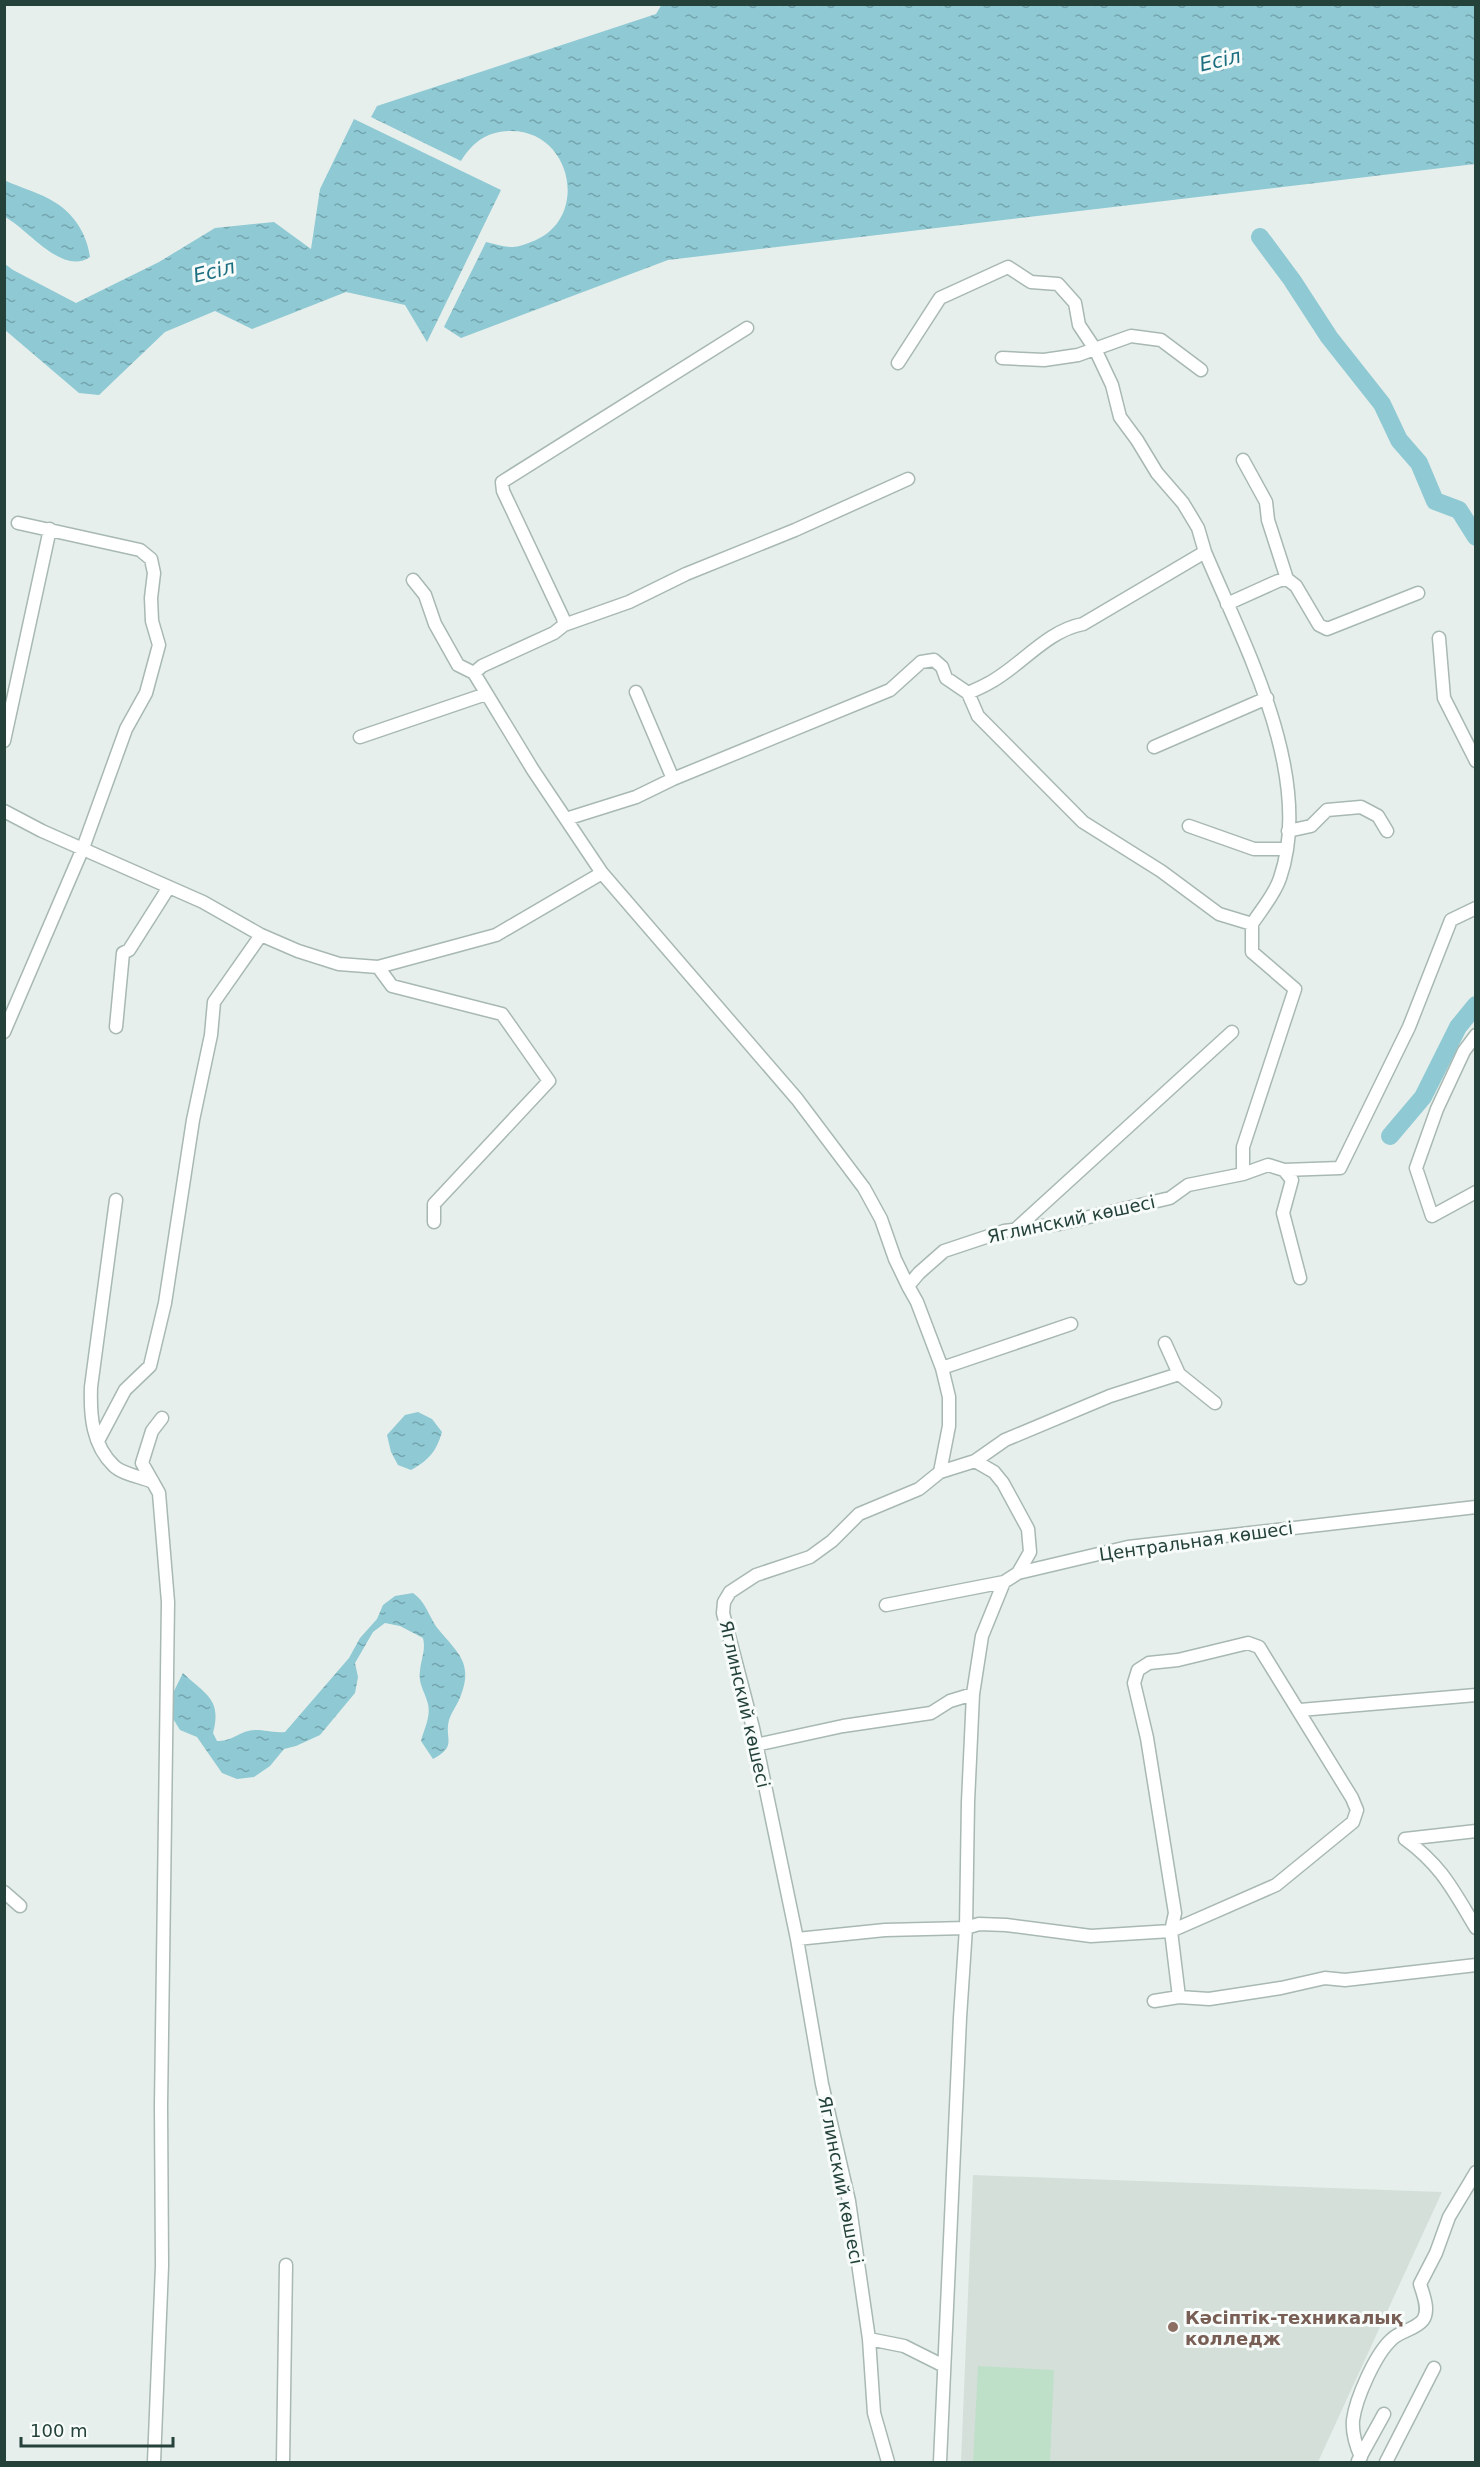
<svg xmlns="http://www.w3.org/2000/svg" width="1480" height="2467" font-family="'DejaVu Sans',sans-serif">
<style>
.built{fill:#d4dfda}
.pitch{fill:#bfe0c8}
.water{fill:url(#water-ripples)}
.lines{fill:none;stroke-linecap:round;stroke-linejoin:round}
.river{stroke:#8ec9d4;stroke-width:18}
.minor-casing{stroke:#a8b8b2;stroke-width:15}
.minor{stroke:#fff;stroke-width:12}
.education-dot{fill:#8d6e63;stroke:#f7fbf9;stroke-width:2}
.labels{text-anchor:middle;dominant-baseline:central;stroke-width:6;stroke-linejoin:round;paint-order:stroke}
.street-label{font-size:18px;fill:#24423a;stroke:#f7fbf9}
.education-label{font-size:18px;font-weight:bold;fill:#785e54;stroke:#f7fbf9;text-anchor:start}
.water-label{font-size:20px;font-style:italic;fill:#1c6f80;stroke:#f7fbf9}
</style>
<defs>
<pattern id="water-ripples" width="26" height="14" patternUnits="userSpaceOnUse" patternTransform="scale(1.5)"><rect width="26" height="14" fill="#8ec9d4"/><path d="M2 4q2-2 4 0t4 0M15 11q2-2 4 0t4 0" fill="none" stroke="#74a5ad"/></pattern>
</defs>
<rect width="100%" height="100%" fill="#e6efeb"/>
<path class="built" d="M 973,2175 L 1442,2192 L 1318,2462 L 961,2462 Z"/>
<path class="pitch" d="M 978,2366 L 1054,2370 L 1050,2462 L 973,2462 Z"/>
<path class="water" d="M 662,4 L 1475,5 L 1475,164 L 668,260 L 461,338 L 444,327 L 486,242 C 495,244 504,247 513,247 C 519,247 525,244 531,242 C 591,221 573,129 509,131 C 486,132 473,142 461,161 L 371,117 L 377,106 L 656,14 Z
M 354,119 L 501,190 L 427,342 L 405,305 L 346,292 L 252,329 L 215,311 L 165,332 L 99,395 L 79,393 L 5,330 L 5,264 L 13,270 L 76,303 L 159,262 L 215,228 L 274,222 L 311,249 L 320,189 Z
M 4,180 C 21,188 41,193 56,203 C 75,215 87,235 90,257 C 62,276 28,229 5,217 Z
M 418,1412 L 432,1419 L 442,1432 C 436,1452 429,1460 411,1470 L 398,1465 L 391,1452 L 387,1435 L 405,1415 Z
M 413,1593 C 427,1603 429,1618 439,1630 C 458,1653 473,1663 461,1695 C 458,1704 452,1711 449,1720 C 444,1739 458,1746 433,1759 L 421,1741 C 424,1729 431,1717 428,1704 C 425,1692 418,1684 420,1671 C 421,1659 426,1650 423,1638 L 400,1626 L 385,1623 L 373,1632 L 355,1663 L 358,1677 L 355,1693 L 320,1735 L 296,1746 L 284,1749 L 270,1766 L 254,1777 L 237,1779 L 222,1773 L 197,1737 L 180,1730 L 172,1717 L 172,1695 L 183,1673 C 206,1695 222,1699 213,1733 L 217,1741 C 233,1742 240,1730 255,1730 C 266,1730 273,1733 285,1732 L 349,1658 L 360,1638 L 377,1619 L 383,1605 L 395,1596 Z"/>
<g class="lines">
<path class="river" d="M 1260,237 L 1292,280 L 1329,337 L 1382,404 L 1399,440 L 1419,463 L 1435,501 L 1459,510 L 1476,537
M 1390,1136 L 1423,1097 L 1458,1027 L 1476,1005"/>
<defs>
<path id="minor" d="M 1002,358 L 1044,360 L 1078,355 L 1131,336 L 1161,340 L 1201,370
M 898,363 L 940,298 L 1008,267 L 1031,282 L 1058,284 L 1075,303 L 1079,325 L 1095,349 L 1112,385 L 1120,417 L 1137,440 L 1157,473 L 1183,503 L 1198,528 L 1205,552 C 1244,645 1315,776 1280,878 C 1275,894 1261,910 1252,924
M 1243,460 L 1266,502 L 1268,520 L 1287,579 L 1296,586 L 1319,625 L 1327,629 L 1418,593
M 413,580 L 425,595 L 435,624 L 458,665 L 474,673 L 533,770 L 602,873 L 797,1099 L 864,1188 L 881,1219 L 895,1259 L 908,1286
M 1227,604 L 1278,581 L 1287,579
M 564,625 L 563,618 L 503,491 L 502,482 L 747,328
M 1439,638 L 1444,698 L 1476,761
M 474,673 L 482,666 L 554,633 L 564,625 L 629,602 L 686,574 L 795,530 L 908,479
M 636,692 L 673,779
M 968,693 L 978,716 L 1083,822 L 1161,871 L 1219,914 L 1252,924 L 1252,952 L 1295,989 L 1243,1147 L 1243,1174
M 360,737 L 486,694
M 4,741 L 50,529
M 1154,747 L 1267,698
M 4,811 L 42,831 L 203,902 L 261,935 L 298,951 L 339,964 L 378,967 L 496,935 L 602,873
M 566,819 L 636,797 L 673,779 L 890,690 L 921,662 L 934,660 L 942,667 L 946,678 L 968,693 C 975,690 982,687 989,683 C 1021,666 1046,631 1083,624 L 1205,552
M 1189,826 L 1254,849 L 1287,849
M 1288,831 L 1311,826 L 1327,810 L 1361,807 L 1378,816 L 1387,831
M 378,967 L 392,986 L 502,1014 L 549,1081 L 434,1204 L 434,1222
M 116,1027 L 123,953 L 129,950 L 169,887
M 4,1032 L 83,848 L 126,729 L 146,693 L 159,645 L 152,621 L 151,598 L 154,573 L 151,559 L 140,550 L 18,523
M 1476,1035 L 1464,1051 L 1437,1109 L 1416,1168 L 1432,1216 L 1476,1192
M 1284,1170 L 1292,1180 L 1283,1213 L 1300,1278
M 116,1200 L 91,1387 C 90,1415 92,1445 114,1466 C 122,1474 142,1477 153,1482
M 1017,1228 L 1232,1032
M 942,1368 L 1071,1324
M 1179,1374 L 1215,1403
M 98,1441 L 125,1390 L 150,1366 L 165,1303 L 193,1120 L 211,1035 L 214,1002 L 261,935
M 975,1461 L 994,1472 L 1003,1483 L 1028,1529 L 1030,1552 L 1018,1573
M 940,1472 L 975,1461 L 1005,1440 L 1110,1396 L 1179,1374 L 1165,1343
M 886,1605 L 1004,1582 L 1018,1573 L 1128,1547 L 1476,1507
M 1300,1710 L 1476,1695
M 756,1745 L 843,1726 L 931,1713 L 950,1701 L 973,1694
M 1405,1839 C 1442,1866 1453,1890 1476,1928
M 1405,1839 L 1476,1831
M 4,1892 L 20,1906
M 797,1939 L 885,1930 L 966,1928 L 979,1924 L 1006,1925 L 1091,1936 L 1171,1931 L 1276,1885 L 1353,1822 L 1357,1810 L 1352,1798 L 1259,1647 L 1248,1643 L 1178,1660 L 1149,1663 L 1138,1670 L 1134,1683 L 1147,1738 L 1175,1913 L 1171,1931 L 1179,1997
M 1154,2001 L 1179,1997 L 1209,1999 L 1281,1988 L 1325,1978 L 1345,1980 L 1476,1965
M 869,2339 L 904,2346 L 944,2366
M 1361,2457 C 1356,2446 1352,2432 1353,2420 C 1356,2398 1375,2355 1391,2340 C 1399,2331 1415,2330 1423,2320 C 1430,2310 1423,2294 1420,2284 L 1436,2253 L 1449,2217 L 1476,2172
M 1358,2461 L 1384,2414
M 154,2462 L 162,2266 L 161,2106 L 168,1602 L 159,1493 L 142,1463 L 152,1431 L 162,1418
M 283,2462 L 286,2265
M 888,2462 L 874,2413 L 869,2339 L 849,2201 L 822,2084 L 797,1939 L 753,1728 L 723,1613 L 724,1602 L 730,1592 L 756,1575 L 810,1557 L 832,1541 L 859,1514 L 919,1489 L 940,1472 L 949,1426 L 949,1397 L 942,1368 L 917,1302 L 908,1286 L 919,1273 L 944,1251 L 1004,1231 L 1059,1224 L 1170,1198 L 1188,1185 L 1243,1174 L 1268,1165 L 1284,1170 L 1340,1168 L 1409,1027 L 1451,920 L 1476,908
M 940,2462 L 960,2018 L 966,1928 L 968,1802 L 973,1694 L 982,1636 L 1004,1582
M 1386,2462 L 1434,2368"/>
</defs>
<use href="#minor" class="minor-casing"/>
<use href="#minor" class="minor"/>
</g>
<circle class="education-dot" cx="1173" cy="2327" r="6"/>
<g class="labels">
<g class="street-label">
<text transform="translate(1071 1219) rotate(-12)">Яглинский көшесі</text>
<text transform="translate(1196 1541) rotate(-8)">Центральная көшесі</text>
<text transform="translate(745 1704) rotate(77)">Яглинский көшесі</text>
<text transform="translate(841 2180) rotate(79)">Яглинский көшесі</text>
</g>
<g class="education-label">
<text x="1185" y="2317">Кәсіптік-техникалық<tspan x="1185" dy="21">колледж</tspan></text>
</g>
<g class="water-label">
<text transform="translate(1220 60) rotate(-13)">Есіл</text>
<text transform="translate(214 271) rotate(-14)">Есіл</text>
</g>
</g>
<rect width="1480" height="2467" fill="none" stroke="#24423a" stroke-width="12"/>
<path d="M21 2437v9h152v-9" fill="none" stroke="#24423a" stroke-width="3"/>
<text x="30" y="2437" font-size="18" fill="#24423a" stroke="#f7fbf9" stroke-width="4.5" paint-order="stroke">100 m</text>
</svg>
